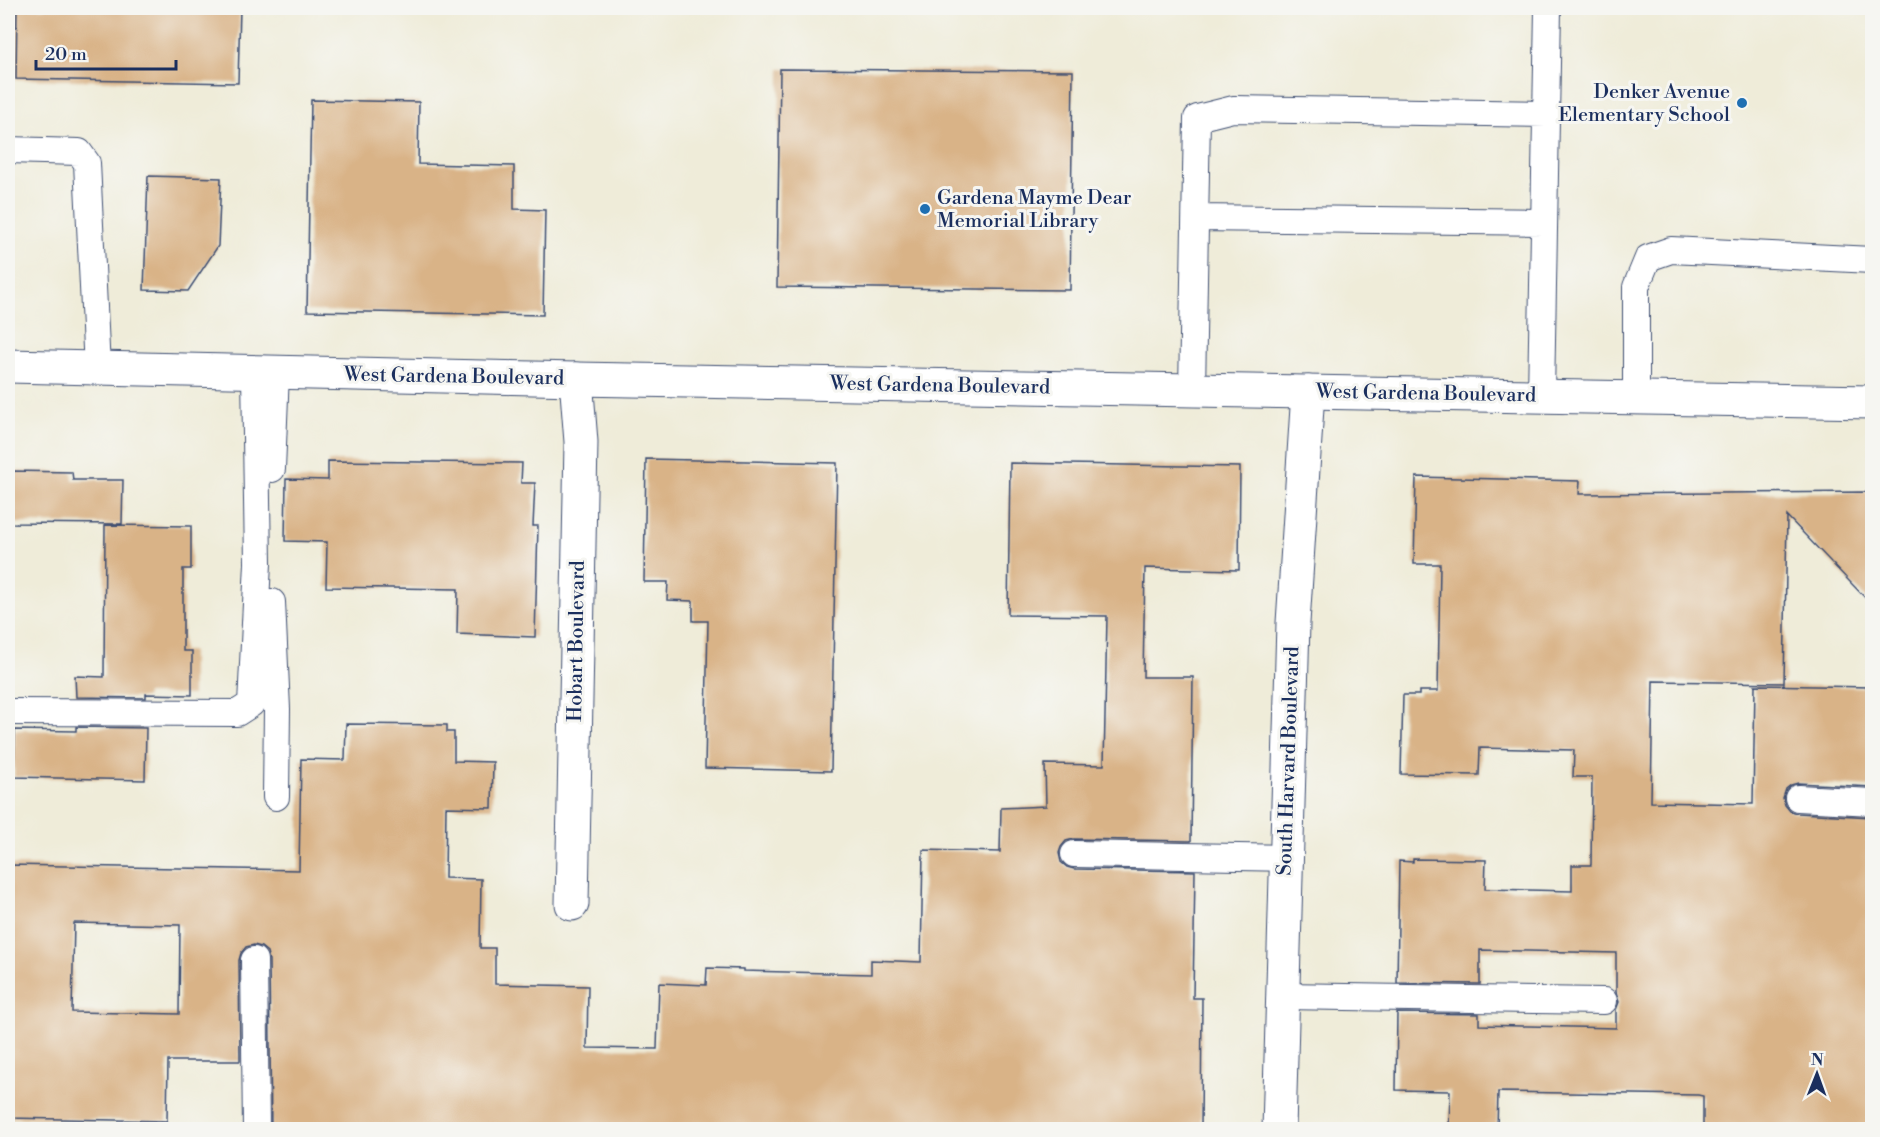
<svg xmlns="http://www.w3.org/2000/svg" width="1880" height="1137" font-family="'Libre Bodoni',serif">
<style>
.building{fill:#d9b387;fill-rule:evenodd}
.lines{fill:none;stroke-linecap:round;stroke-linejoin:round}
.lane-casing{stroke:#3b4b70;stroke-width:28}
.street-casing{stroke:#3b4b70;stroke-width:35}
.secondary-casing{stroke:#3b4b70;stroke-width:35}
.lane{stroke:#fff;stroke-width:26}
.street{stroke:#fff;stroke-width:33}
.secondary{stroke:#fff;stroke-width:33}
.poi-dot{fill:#1f6fb2;stroke:#f6f6f2;stroke-width:2}
.labels{text-anchor:middle;dominant-baseline:central;stroke-width:6;stroke-linejoin:round;paint-order:stroke}
.poi-label{font-size:20px;fill:#1b2f5e;stroke:#f6f6f2;text-anchor:end}
.street-label{font-size:20px;fill:#1b2f5e;stroke:#f6f6f2}
</style>
<rect width="100%" height="100%" fill="#f6f6f2"/>
<filter id="ink" filterUnits="userSpaceOnUse"><feTurbulence type="fractalNoise" baseFrequency=".0167" numOctaves="2"/><feDisplacementMap in="SourceGraphic" scale="12" xChannelSelector="R" yChannelSelector="G"/><feConvolveMatrix kernelMatrix="1 2 1 2 8 2 1 2 1" color-interpolation-filters="sRGB"/></filter>
<filter id="wash" filterUnits="userSpaceOnUse"><feTurbulence type="fractalNoise" baseFrequency=".008" numOctaves="4" result="noise"/><feDisplacementMap in="SourceGraphic" scale="24" xChannelSelector="R" yChannelSelector="G"/><feGaussianBlur stdDeviation="1.35" result="paint"/><feColorMatrix in="noise" values="0 0 0 0 0 0 0 0 0 0 0 0 0 0 0 0 0 1.4 0 .05"/><feComposite in="paint" operator="in"/></filter>
<g filter="url(#wash)">
<rect width="100%" height="100%" fill="#efecd9"/>
<g id="blocks">
<path class="building" d="M 17,8 L 240,8 L 238,83 L 16,79 Z
M 780,69 L 1073,71 L 1070,290 L 777,287 Z
M 311,100 L 419,102 L 418,164 L 514,166 L 514,209 L 545,210 L 543,315 L 307,311 Z
M 148,176 L 221,178 L 218,246 L 188,291 L 144,290 Z
M 646,459 L 837,463 L 831,771 L 705,768 L 708,621 L 693,621 L 693,601 L 667,600 L 668,582 L 644,582 Z
M 328,461 L 522,463 L 521,483 L 535,483 L 533,526 L 538,526 L 535,637 L 457,634 L 458,589 L 326,587 L 327,542 L 285,541 L 286,479 L 328,480 Z
M 1010,463 L 1240,467 L 1239,570 L 1145,568 L 1143,677 L 1193,677 L 1191,841 L 1074,839 L 1066,841 L 1061,847 L 1059,853 L 1061,862 L 1067,867 L 1074,869 L 1195,871 L 1193,998 L 1202,998 L 1201,1130 L 271,1130 L 269,960 L 267,952 L 261,947 L 254,945 L 246,947 L 241,953 L 239,960 L 240,1061 L 168,1061 L 167,1121 L 8,1118 L 9,865 L 299,870 L 301,759 L 345,760 L 346,724 L 447,725 L 447,732 L 454,732 L 454,761 L 493,762 L 492,808 L 446,807 L 445,878 L 481,879 L 480,948 L 495,948 L 495,984 L 588,986 L 587,1048 L 657,1049 L 659,983 L 706,985 L 707,968 L 744,969 L 744,971 L 871,974 L 871,960 L 921,962 L 923,850 L 1000,852 L 1001,808 L 1046,806 L 1045,764 L 1104,765 L 1107,616 L 1008,615 ZM 74,923 L 180,925 L 179,1014 L 72,1012 Z
M 9,471 L 72,472 L 73,480 L 123,480 L 122,524 L 10,523 Z
M 1416,477 L 1580,481 L 1579,494 L 1872,492 L 1872,605 L 1787,516 L 1784,683 L 1653,681 L 1651,802 L 1753,804 L 1755,685 L 1872,687 L 1872,787 L 1798,783 L 1791,785 L 1786,789 L 1783,798 L 1785,805 L 1790,811 L 1797,813 L 1872,817 L 1872,1130 L 1703,1130 L 1703,1096 L 1698,1095 L 1498,1092 L 1497,1130 L 1449,1130 L 1450,1091 L 1396,1090 L 1397,1013 L 1479,1014 L 1479,1025 L 1616,1028 L 1616,1010 L 1619,1002 L 1616,992 L 1616,953 L 1480,950 L 1480,984 L 1397,983 L 1399,861 L 1413,862 L 1413,859 L 1486,860 L 1485,889 L 1572,891 L 1572,865 L 1591,865 L 1592,777 L 1573,777 L 1574,750 L 1480,748 L 1479,775 L 1401,774 L 1403,695 L 1419,695 L 1419,691 L 1438,691 L 1440,564 L 1414,564 Z
M 105,525 L 191,526 L 191,569 L 183,569 L 183,651 L 192,651 L 192,695 L 146,694 L 146,698 L 76,697 L 75,676 L 104,677 Z
M 76,727 L 146,728 L 145,780 L 14,777 L 15,730 L 76,731 Z"/>
</g>
</g>
<g filter="url(#ink)">
<use href="#blocks" fill-opacity="0" stroke="#3b4b70" stroke-width="1.5"/>
<g class="lines">
<defs>
<path id="lane" d="M 8,150 L 79,152 L 87,163 L 97,369
M 1196,218 L 1544,222
M 1192,390 L 1197,118 L 1233,109 L 1546,114
M 1541,396 L 1548,8
M 1636,398 L 1636,287 L 1648,258 L 1671,250 L 1872,260
M 272,469 L 276,373
M 272,602 L 277,709 L 276,797
M 8,712 L 237,713 L 251,704 L 258,563 L 255,373
M 1798,798 L 1872,802
M 1074,854 L 1287,858
M 254,960 L 256,1130
M 1283,996 L 1604,1001"/>
<path id="street" d="M 572,904 L 581,442 L 576,379
M 1279,1130 L 1293,623 L 1308,392"/>
<path id="secondary" d="M 8,366 L 576,379 L 1872,402"/>
</defs>
<use href="#lane" class="lane-casing"/>
<use href="#street" class="street-casing"/>
<use href="#secondary" class="secondary-casing"/>
<use href="#lane" class="lane"/>
<use href="#street" class="street"/>
<use href="#secondary" class="secondary"/>
</g>
</g>
<g class="poi-dot">
<circle cx="1742" cy="103" r="6"/>
<circle cx="925" cy="209" r="6"/>
</g>
<g class="labels">
<g class="poi-label">
<text x="1730" y="92">Denker Avenue<tspan x="1730" dy="23">Elementary School</tspan></text>
<text x="937" y="198" text-anchor="start">Gardena Mayme Dear<tspan x="937" dy="23">Memorial Library</tspan></text>
</g>
<g class="street-label">
<text transform="translate(454 377) rotate(1)">West Gardena Boulevard</text>
<text transform="translate(940 386) rotate(1)">West Gardena Boulevard</text>
<text transform="translate(1426 394) rotate(1)">West Gardena Boulevard</text>
<text transform="translate(577 641) rotate(-89)">Hobart Boulevard</text>
<text transform="translate(1289 761) rotate(-88)">South Harvard Boulevard</text>
</g>
</g>
<rect width="1880" height="1137" fill="none" stroke="#f6f6f2" stroke-width="30"/>
<g transform="translate(1817 1074) rotate(1)" stroke="#f6f6f2" stroke-width="4.5" paint-order="stroke">
<path d="M0-4.5L10 22L0 15L-10 22Z" fill="#1b2f5e"/>
<text y="-9" font-size="16" font-weight="bold" text-anchor="middle" fill="#1b2f5e">N</text>
</g>
<path d="M36 60v9h140v-9" fill="none" stroke="#1b2f5e" stroke-width="3"/>
<text x="45" y="60" font-size="18" fill="#1b2f5e" stroke="#f6f6f2" stroke-width="4.5" paint-order="stroke">20 m</text>
</svg>
